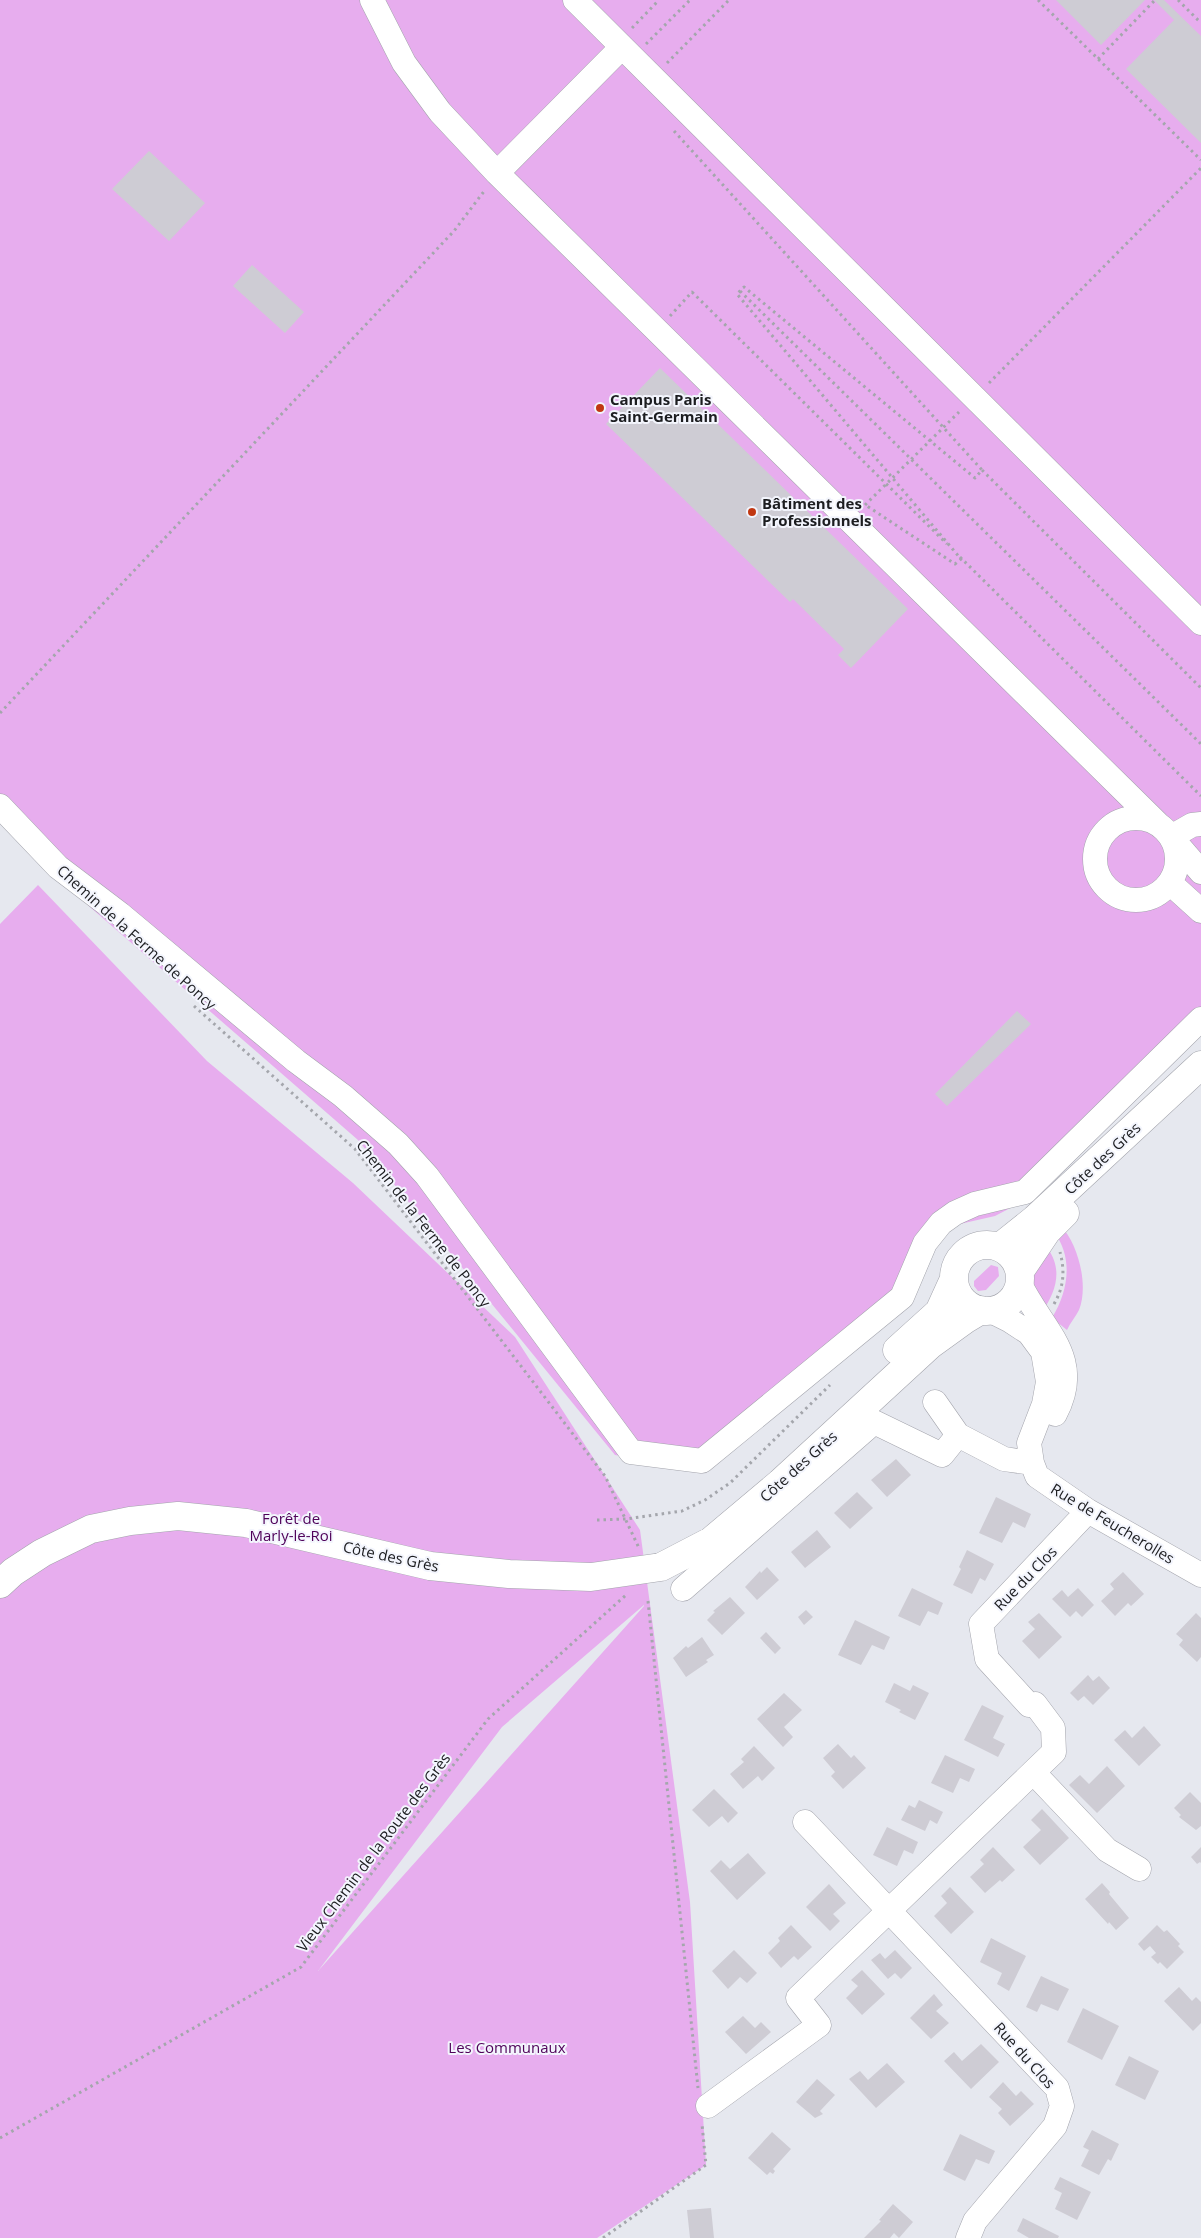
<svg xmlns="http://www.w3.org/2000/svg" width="1201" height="2238" font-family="'Open Sans',sans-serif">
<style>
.green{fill:#e7adee;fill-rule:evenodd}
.building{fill:#ceccd4}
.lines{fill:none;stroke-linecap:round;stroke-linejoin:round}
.minor-casing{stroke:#a3a4ac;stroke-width:25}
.major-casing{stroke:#a3a4ac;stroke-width:29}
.path{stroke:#a4a6ac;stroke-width:3;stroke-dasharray:2.5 4;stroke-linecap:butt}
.minor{stroke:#fff;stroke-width:24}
.major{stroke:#fff;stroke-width:28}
.poi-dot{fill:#c13711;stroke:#f3f5fd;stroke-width:2}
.labels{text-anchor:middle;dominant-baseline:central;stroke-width:4;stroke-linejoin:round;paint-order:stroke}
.poi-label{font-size:15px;font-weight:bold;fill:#1c1d20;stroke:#f3f5fd;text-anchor:start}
.street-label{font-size:15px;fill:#1c1d20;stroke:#f3f5fd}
.park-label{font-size:15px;fill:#4f0259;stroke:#f3f5fd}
</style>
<rect width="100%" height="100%" fill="#e6e8ef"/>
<path class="green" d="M 0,0 L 1201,0 L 1201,1031 L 1018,1204 L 995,1216 L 951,1226 L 925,1261 L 691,1468 L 615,1455 L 358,1140 L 90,907 L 0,815 Z
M 38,885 L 207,1061 L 353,1183 L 515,1337 L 640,1530 L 690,1902 L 706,2165 L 597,2238 L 0,2238 L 0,924 ZM 644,1605 L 644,1606 L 318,1971 L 502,1727 Z
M 1061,1226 C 1078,1244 1089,1285 1079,1310 C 1076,1316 1070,1323 1067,1330 L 1052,1318 C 1068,1292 1074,1258 1054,1232 Z
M 1048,1249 C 1063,1270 1056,1292 1042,1312 L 1029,1280 Z
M 991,1265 L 998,1267 L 999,1276 L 986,1290 L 978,1291 L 974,1286 L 974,1281 Z"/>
<path class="building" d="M 1056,0 L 1145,0 L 1101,45 Z
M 1154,0 L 1164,0 L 1201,36 L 1201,143 L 1126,69 L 1174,20 Z
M 149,151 L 205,203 L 169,241 L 112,189 Z
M 252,265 L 304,312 L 285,333 L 233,286 Z
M 660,368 L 908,609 L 851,668 L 838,655 L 844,649 L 793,599 L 790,602 L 606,424 Z
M 1017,1011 L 1031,1024 L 947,1106 L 935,1094 Z
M 896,1459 L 911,1475 L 887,1497 L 871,1480 Z
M 857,1492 L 873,1508 L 850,1529 L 834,1513 Z
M 996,1497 L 1031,1514 L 1025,1528 L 1013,1522 L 1002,1543 L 979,1533 Z
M 817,1530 L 831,1547 L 805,1568 L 791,1552 Z
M 967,1550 L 994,1564 L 985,1581 L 980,1578 L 972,1594 L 953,1585 L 961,1569 L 959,1567 Z
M 767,1567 L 779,1580 L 757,1600 L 745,1587 L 760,1571 L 761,1573 Z
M 1123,1572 L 1144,1594 L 1131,1606 L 1128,1603 L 1115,1616 L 1101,1601 L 1114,1589 L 1110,1584 Z
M 912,1588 L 943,1603 L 938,1615 L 928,1611 L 920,1626 L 898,1616 Z
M 1078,1588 L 1094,1605 L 1082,1617 L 1076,1611 L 1070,1617 L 1052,1599 L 1062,1590 L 1068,1597 Z
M 730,1597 L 745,1613 L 722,1635 L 707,1620 L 715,1612 L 713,1611 Z
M 806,1610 L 813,1617 L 804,1625 L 798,1617 Z
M 1039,1613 L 1062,1637 L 1039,1659 L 1022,1641 L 1035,1629 L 1028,1622 Z
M 1196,1613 L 1201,1618 L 1201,1657 L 1197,1662 L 1179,1645 L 1183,1640 L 1176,1634 Z
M 855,1620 L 890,1637 L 884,1650 L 872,1645 L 861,1665 L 838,1655 Z
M 766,1632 L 781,1648 L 775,1654 L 760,1638 Z
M 702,1637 L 714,1655 L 706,1660 L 708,1662 L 686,1677 L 673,1658 L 686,1646 L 688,1648 Z
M 1088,1675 L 1093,1681 L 1099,1676 L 1110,1688 L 1093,1705 L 1084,1696 L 1078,1701 L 1070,1693 Z
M 894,1683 L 910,1691 L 913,1685 L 929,1693 L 915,1720 L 899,1712 L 901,1710 L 885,1702 Z
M 784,1693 L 802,1710 L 784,1727 L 793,1737 L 783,1747 L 757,1719 Z
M 982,1705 L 1004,1716 L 993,1738 L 1005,1744 L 998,1757 L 964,1740 Z
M 1144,1726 L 1161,1745 L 1139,1766 L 1114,1740 L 1125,1730 L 1132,1738 Z
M 838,1744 L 851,1758 L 854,1755 L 866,1768 L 843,1789 L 831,1776 L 835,1772 L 823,1758 Z
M 754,1746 L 775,1768 L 762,1781 L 758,1776 L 743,1789 L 730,1774 L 744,1762 L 741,1759 Z
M 945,1755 L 975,1769 L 969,1782 L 960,1778 L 953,1793 L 931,1783 Z
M 1107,1766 L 1125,1786 L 1097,1813 L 1069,1785 L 1080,1775 L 1089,1784 Z
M 714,1789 L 738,1813 L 728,1823 L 722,1816 L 709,1827 L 692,1810 Z
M 1190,1792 L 1201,1803 L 1201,1826 L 1196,1830 L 1179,1817 L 1181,1815 L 1174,1808 Z
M 919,1800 L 943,1812 L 937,1824 L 930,1820 L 925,1831 L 901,1820 L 909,1805 L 915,1808 Z
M 1042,1809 L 1069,1838 L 1040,1865 L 1023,1847 L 1041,1830 L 1031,1820 Z
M 887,1827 L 918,1842 L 913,1854 L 904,1850 L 897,1866 L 873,1855 Z
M 993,1847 L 1015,1870 L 1002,1882 L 1000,1880 L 985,1893 L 970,1877 L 984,1864 L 980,1860 Z
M 1201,1847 L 1201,1863 L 1200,1862 L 1197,1864 L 1191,1857 Z
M 748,1853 L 766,1873 L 737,1900 L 710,1871 L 721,1860 L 730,1869 Z
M 1102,1883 L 1110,1892 L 1109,1894 L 1129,1918 L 1116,1930 L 1109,1922 L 1108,1924 L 1085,1899 Z
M 829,1884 L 846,1903 L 833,1914 L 840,1921 L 830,1931 L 806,1907 Z
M 950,1887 L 974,1912 L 951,1934 L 934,1916 L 947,1903 L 941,1896 Z
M 791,1925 L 812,1947 L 798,1960 L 794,1956 L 781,1968 L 768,1953 L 780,1941 L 778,1938 Z
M 1157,1925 L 1164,1932 L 1167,1930 L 1180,1944 L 1178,1946 L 1184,1952 L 1167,1969 L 1160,1962 L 1158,1964 L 1151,1957 L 1156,1953 L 1150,1946 L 1144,1951 L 1138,1944 Z
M 991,1938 L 1026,1956 L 1009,1991 L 997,1984 L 1002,1973 L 980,1962 Z
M 734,1950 L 757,1973 L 747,1983 L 740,1977 L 728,1989 L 712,1971 Z
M 895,1950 L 912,1968 L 901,1979 L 895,1973 L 888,1979 L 871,1960 L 880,1953 L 885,1959 Z
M 862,1970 L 885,1994 L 862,2015 L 846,1998 L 858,1986 L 851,1980 Z
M 1041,1976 L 1069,1989 L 1058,2011 L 1041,2004 L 1037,2012 L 1026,2007 Z
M 1179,1987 L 1192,2001 L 1196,1997 L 1201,2002 L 1201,2023 L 1193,2031 L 1164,2001 Z
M 934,1994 L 943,2005 L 936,2011 L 949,2023 L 931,2039 L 910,2018 Z
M 1083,2008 L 1119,2026 L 1102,2060 L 1067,2042 Z
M 743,2016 L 755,2028 L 761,2022 L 771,2032 L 746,2054 L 725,2032 Z
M 981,2044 L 999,2062 L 971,2089 L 944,2061 L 954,2052 L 962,2061 Z
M 1129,2056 L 1159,2071 L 1145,2100 L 1115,2085 Z
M 887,2063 L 905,2082 L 876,2108 L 849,2079 L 860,2071 L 868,2080 Z
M 817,2079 L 835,2095 L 820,2111 L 823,2114 L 815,2118 L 796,2102 Z
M 1003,2082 L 1016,2096 L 1021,2091 L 1034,2104 L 1010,2126 L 998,2113 L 1002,2109 L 989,2097 Z
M 1092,2130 L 1119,2144 L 1111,2161 L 1108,2159 L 1099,2175 L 1081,2166 L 1089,2150 L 1083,2147 Z
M 772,2132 L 791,2149 L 773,2169 L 775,2171 L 773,2174 L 770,2172 L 767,2175 L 748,2158 Z
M 960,2134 L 995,2151 L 989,2164 L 976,2159 L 965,2181 L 943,2170 Z
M 1060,2177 L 1091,2192 L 1077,2220 L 1055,2209 L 1062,2193 L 1054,2189 Z
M 893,2204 L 913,2222 L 899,2238 L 894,2233 L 890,2238 L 864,2238 L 881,2221 L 879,2220 Z
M 711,2208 L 714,2238 L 690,2238 L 687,2210 Z
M 1023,2218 L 1059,2236 L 1058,2238 L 1029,2238 L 1017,2231 Z"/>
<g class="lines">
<defs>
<path id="minor" d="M 372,0 L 404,63 L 440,112 L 497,173 L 1157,823
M 575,0 L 1201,623
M 497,173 L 622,47
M 0,806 L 58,867 L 120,914 L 296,1061 L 343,1096 L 398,1144 L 427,1176 L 631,1452 L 702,1461 L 902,1297 L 925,1243 L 941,1223 L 955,1213 L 975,1204 L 1025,1192 L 1201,1019
M1095 859a41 41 0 1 1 82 0a41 41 0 1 1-82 0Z
M 1201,824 L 1192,825 L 1171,837 L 1201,872
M 1170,883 L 1201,911
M 1020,1284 C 1042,1330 1085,1358 1055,1414
M 989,1310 L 1009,1320 L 1029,1333 L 1043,1352 L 1048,1382 L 1044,1404 L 1029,1443 L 1032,1463 L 1037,1476 L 1088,1511 L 1201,1575
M 935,1402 L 958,1435 L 1004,1459 L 1032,1463
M 683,1589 L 874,1422 L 942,1455 L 958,1435
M 1033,1772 L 1107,1850 L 1139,1869
M 805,1822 L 1057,2088 L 1062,2106 L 1055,2126 L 975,2221 L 968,2238
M 708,2106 L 819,2025 L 798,1998 L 1054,1752 L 1053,1728 L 1035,1704 L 1029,1705 L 987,1659 L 981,1624 L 1088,1511"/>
<path id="major" d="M954 1278a33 33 0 1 1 66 0a33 33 0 1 1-66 0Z
M 1000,1247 L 1035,1219 L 1201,1065
M 1020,1271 L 1047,1231 L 1065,1213
M 897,1350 L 939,1312 L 954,1279
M 0,1584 L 13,1572 L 42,1553 L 91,1529 L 130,1521 L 178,1516 L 246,1523 L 430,1566 L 509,1574 L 591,1577 L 661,1567 L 711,1541 L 780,1483 L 930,1345 L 966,1319 L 981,1310"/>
</defs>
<use href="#minor" class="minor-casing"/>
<use href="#major" class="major-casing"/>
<path class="path" d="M 1038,0 L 1201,160
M 1178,0 L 1201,23
M 632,28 L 659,0
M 646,44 L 690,0
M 1098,59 L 1155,0
M 667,63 L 729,0
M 674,131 L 982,470 L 975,478 L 744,287 L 737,294 L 961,559 L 955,564 L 867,506
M 740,291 L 1201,744
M 670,316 L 692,292 L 947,544
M 989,383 L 1201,168
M 982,470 L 1201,688
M 865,505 L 959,412
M 960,557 L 1201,796
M 0,713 L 454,231 L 485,190
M 194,1006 L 355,1149 L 605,1476 L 639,1548
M 1054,1304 C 1064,1287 1065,1271 1060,1252
M 597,1520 L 626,1519 L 682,1511 L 705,1500 L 730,1483 L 830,1385
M 648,1601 L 698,2088
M 0,2138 L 301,1967 L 488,1719 L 626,1595
M 603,2238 L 706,2165 L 702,2124"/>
<use href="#minor" class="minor"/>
<use href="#major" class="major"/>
</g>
<g class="poi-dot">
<circle cx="600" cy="408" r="5"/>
<circle cx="752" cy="512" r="5"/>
</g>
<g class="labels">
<g class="poi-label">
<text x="610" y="399">Campus Paris<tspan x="610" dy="17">Saint-Germain</tspan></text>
<text x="762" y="503">Bâtiment des<tspan x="762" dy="17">Professionnels</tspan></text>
</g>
<g class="street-label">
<text transform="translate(137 937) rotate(42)">Chemin de la Ferme de Poncy</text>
<text transform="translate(1102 1158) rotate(-43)">Côte des Grès</text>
<text transform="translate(424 1223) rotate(52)">Chemin de la Ferme de Poncy</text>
<text transform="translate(798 1466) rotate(-42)">Côte des Grès</text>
<text transform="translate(1113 1523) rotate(31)">Rue de Feucherolles</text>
<text transform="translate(391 1556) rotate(12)">Côte des Grès</text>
<text transform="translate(1025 1578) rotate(-46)">Rue du Clos</text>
<text transform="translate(373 1852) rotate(-53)">Vieux Chemin de la Route des Grès</text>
<text transform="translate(1025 2055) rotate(48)">Rue du Clos</text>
</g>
<g class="park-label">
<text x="291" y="1518">Forêt de<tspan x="291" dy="17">Marly-le-Roi</tspan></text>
<text x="507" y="2047">Les Communaux</text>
</g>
</g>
</svg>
